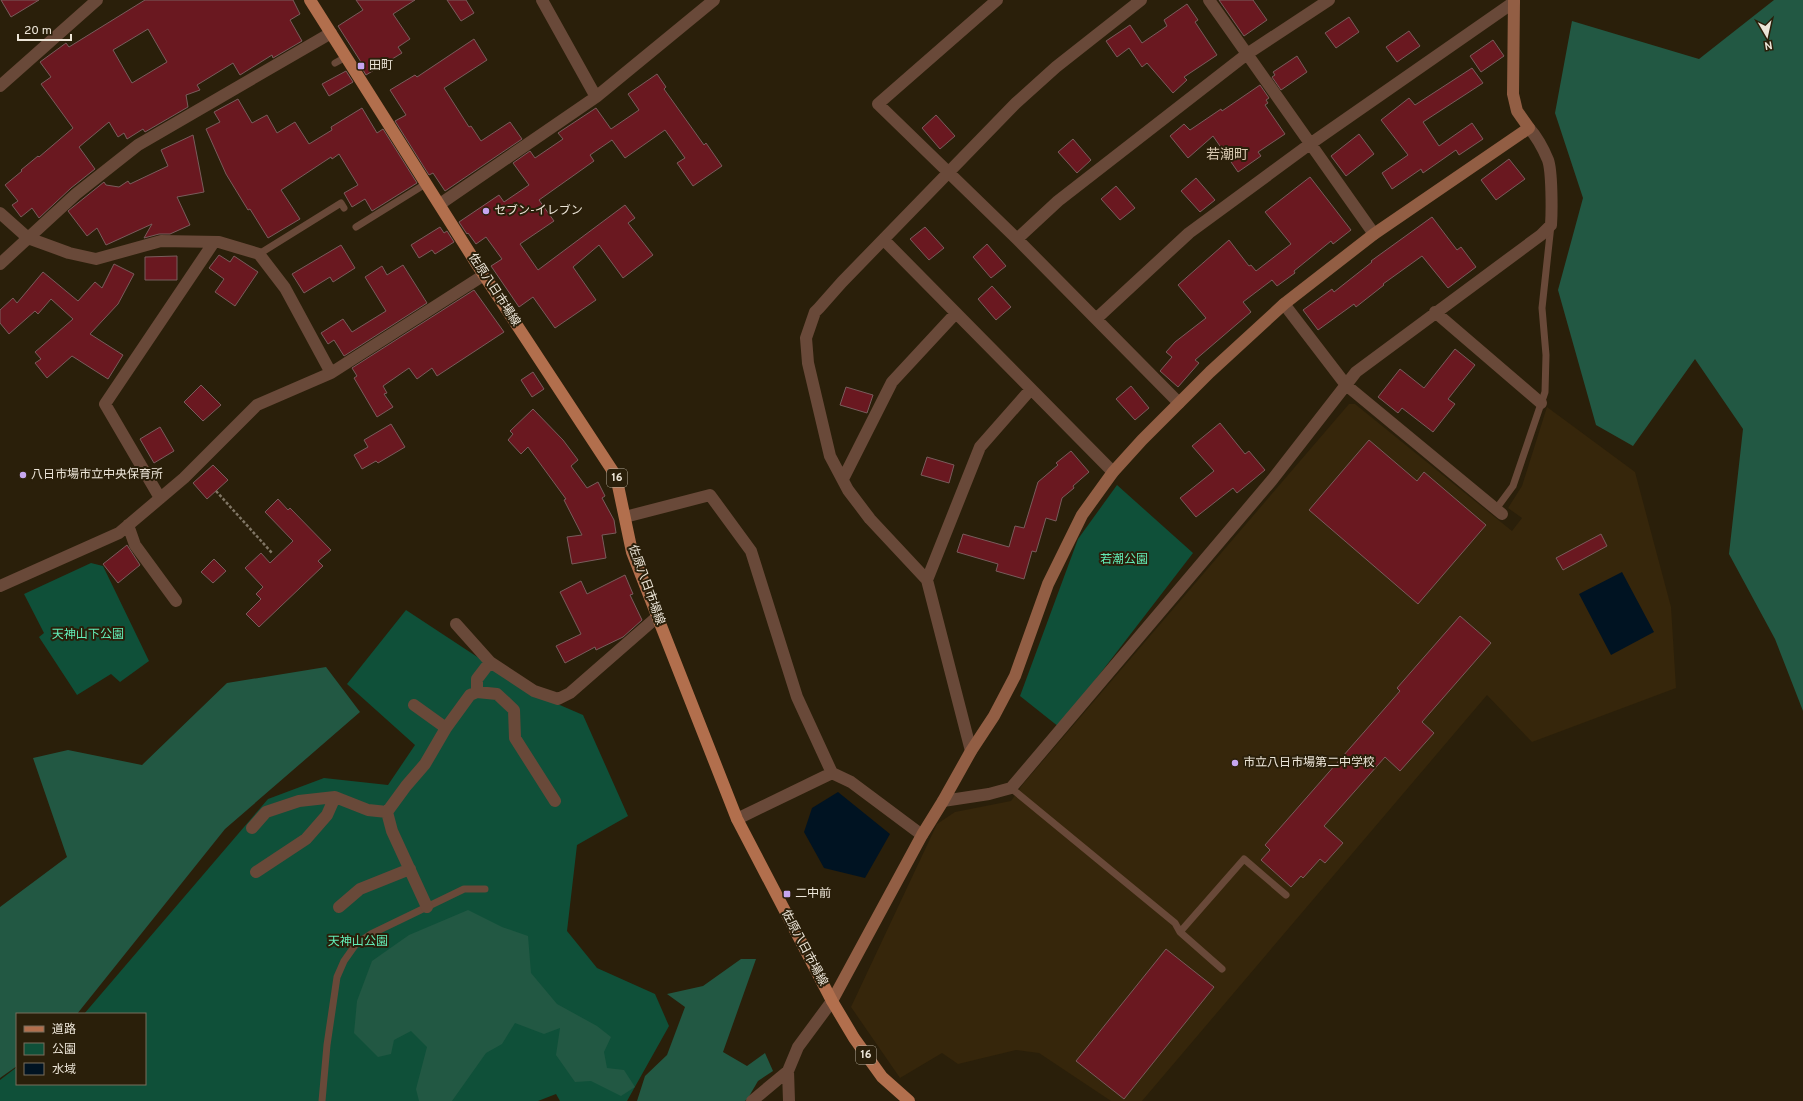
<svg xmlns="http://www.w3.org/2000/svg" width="1803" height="1101" font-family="Overpass,'Noto Sans JP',sans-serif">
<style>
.built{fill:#36260b}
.green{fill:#0f5039}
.forest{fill:#225843}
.water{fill:#001322}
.building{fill:#6a1820;stroke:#795c5c;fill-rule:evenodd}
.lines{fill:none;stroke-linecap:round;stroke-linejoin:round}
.path{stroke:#807665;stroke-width:2.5;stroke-dasharray:3 2;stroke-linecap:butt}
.lane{stroke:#694939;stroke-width:7}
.street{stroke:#694939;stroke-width:12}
.secondary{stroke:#925e44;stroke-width:12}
.primary{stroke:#b26f4d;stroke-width:12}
.poi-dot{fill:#c6a6f0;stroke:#2a1f0a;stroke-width:1.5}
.labels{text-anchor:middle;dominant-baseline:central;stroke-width:4;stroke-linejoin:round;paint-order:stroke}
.shield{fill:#2a1f0a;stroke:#b2aa9a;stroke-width:1}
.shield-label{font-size:11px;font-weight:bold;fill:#ece5d8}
.poi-label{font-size:12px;fill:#ece5d8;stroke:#2a1f0a;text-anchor:start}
.street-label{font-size:12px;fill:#ece5d8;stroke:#2a1f0a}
.park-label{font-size:12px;fill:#63eeb8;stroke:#2a1f0a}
.quarter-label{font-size:14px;fill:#d8c8b0;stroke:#2a1f0a}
</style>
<rect width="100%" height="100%" fill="#2a1f0a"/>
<path class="built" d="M 1349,404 L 1355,404 L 1512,531 L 1522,518 L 1508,508 L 1522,486 L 1547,407 L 1635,472 L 1671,607 L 1676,688 L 1532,742 L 1487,695 L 1142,1101 L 1111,1101 L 1039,1053 L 1016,1050 L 958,1064 L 942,1053 L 900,1078 L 851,1007 L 937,824 L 955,812 L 1011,801 L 1023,784 Z"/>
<path class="green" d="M 1117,485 L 1193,553 L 1059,727 L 1020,696 L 1078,539 Z
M 91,563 L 103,566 L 149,661 L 120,682 L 111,674 L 77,695 L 39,637 L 44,633 L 24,594 Z
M 406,610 L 532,693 L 583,715 L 628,816 L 577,845 L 567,931 L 597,968 L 655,994 L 669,1026 L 627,1101 L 560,1101 L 556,1094 L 538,1101 L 0,1101 L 0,1080 L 17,1067 L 17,1084 L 145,1084 L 145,1014 L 84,1014 L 268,799 L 324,778 L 388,785 L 415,745 L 347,684 Z"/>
<path class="forest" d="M 1774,0 L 1803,0 L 1803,711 L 1775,639 L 1729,554 L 1743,429 L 1695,359 L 1633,446 L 1596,425 L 1558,290 L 1583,198 L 1555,113 L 1572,21 L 1699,59 Z
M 326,667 L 360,712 L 225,829 L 77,1014 L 17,1014 L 17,1066 L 0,1078 L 0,907 L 67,857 L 33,758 L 68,750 L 142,765 L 227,683 Z
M 468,910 L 502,927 L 528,936 L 531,973 L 557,1004 L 597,1026 L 611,1037 L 604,1052 L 607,1068 L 624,1070 L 635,1087 L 621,1096 L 591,1081 L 575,1082 L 556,1055 L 560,1028 L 544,1034 L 515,1023 L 502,1044 L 486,1053 L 452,1101 L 419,1101 L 416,1089 L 427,1047 L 411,1031 L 394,1040 L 391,1054 L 378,1057 L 354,1033 L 357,1001 L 372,961 L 409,935 Z
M 741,959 L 756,959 L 723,1052 L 747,1066 L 765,1053 L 773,1071 L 758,1081 L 748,1098 L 745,1101 L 637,1101 L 645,1076 L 667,1055 L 685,1007 L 667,994 L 703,986 Z"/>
<path class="water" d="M 1622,572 L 1654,632 L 1611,655 L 1579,594 Z
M 838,792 L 890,834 L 865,878 L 824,868 L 804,832 L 812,808 Z"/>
<path class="building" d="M 1,0 L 39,0 L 11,17 Z
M 145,0 L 293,0 L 300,14 L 290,20 L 302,41 L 273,58 L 272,55 L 240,75 L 233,63 L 197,85 L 200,90 L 186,95 L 188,107 L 145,132 L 143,129 L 127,139 L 124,133 L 118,137 L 109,122 L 79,147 L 95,169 L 71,188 L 39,218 L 32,208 L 21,217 L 12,205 L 18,201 L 5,185 L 22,171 L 21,170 L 38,156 L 39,157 L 73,128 L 41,84 L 51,77 L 40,62 L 66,43 L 69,47 ZM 148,29 L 167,62 L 132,83 L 113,50 Z
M 356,0 L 415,0 L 393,14 L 410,39 L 398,47 L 402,53 L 366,75 L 359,63 L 361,62 L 338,26 L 363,10 Z
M 447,0 L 466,0 L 474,13 L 461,21 Z
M 1219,0 L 1253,0 L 1267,20 L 1244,36 Z
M 1187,4 L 1198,20 L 1195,22 L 1217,55 L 1184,77 L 1187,80 L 1173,93 L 1147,63 L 1142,67 L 1129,48 L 1117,57 L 1106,41 L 1130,25 L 1142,43 L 1167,26 L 1164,20 Z
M 1349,17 L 1359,32 L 1336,48 L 1325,33 Z
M 1409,31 L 1420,46 L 1397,62 L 1386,47 Z
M 474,39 L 487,60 L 444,88 L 469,127 L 471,126 L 481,141 L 510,122 L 522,139 L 445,191 L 433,173 L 429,175 L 395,121 L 406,115 L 390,90 L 415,75 L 417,77 Z
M 1493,40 L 1504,56 L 1481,72 L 1470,56 Z
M 1297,56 L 1307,72 L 1281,90 L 1272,77 L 1275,75 L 1273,72 Z
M 1472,68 L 1483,83 L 1423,122 L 1439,146 L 1472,123 L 1483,139 L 1459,155 L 1456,150 L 1423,173 L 1421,169 L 1392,189 L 1382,173 L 1408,155 L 1381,120 L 1409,98 L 1415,105 Z
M 346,71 L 353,82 L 329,96 L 322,84 Z
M 657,74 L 666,87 L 664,89 L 704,145 L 706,143 L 722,166 L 693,186 L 677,163 L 685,158 L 665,130 L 625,158 L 612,140 L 590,155 L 594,161 L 539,200 L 554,221 L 520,244 L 538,270 L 625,205 L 635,218 L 628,223 L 653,255 L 623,278 L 599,245 L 573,267 L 596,300 L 555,328 L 533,297 L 519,307 L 491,266 L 502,259 L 486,237 L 476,244 L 468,233 L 467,234 L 459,222 L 499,195 L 504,202 L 529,185 L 513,163 L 530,151 L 535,158 L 563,139 L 558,133 L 596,108 L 611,129 L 639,110 L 628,94 Z
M 1260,85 L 1269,98 L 1266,100 L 1268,103 L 1265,105 L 1285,134 L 1258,152 L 1261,156 L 1238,172 L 1213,136 L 1188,158 L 1170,136 L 1184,124 L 1190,130 L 1221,109 L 1222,111 Z
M 238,99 L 252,123 L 267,115 L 277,133 L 295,122 L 309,144 L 332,130 L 331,127 L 362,108 L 377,133 L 383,129 L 417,183 L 372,211 L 365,199 L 352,207 L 344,193 L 358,185 L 339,154 L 332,159 L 331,157 L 281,190 L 300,219 L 268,238 L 250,209 L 248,210 L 226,174 L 206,129 L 220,122 L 214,112 Z
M 936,115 L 955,136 L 940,149 L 922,128 Z
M 1359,134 L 1374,154 L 1346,176 L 1331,156 Z
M 193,135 L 204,192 L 177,197 L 190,225 L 170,234 L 159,234 L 144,238 L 152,224 L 106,245 L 97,228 L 87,236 L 68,211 L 104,182 L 106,185 L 119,187 L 128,181 L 130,184 L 168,166 L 161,150 Z
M 1073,139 L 1091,160 L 1077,173 L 1058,152 Z
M 1509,159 L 1525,179 L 1496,200 L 1481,180 Z
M 1310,177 L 1351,230 L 1333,244 L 1331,241 L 1294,271 L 1295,273 L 1277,286 L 1272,280 L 1243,302 L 1251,312 L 1195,360 L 1199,363 L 1178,387 L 1160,371 L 1172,357 L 1166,352 L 1175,342 L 1206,318 L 1178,285 L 1229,240 L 1249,266 L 1251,265 L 1256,271 L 1291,244 L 1265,212 Z
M 1196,178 L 1215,200 L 1200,212 L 1181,191 Z
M 1116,186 L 1135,208 L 1120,220 L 1101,199 Z
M 1432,217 L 1457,250 L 1461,247 L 1476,267 L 1448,288 L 1422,256 L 1383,284 L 1384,285 L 1356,307 L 1354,304 L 1318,330 L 1303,310 L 1332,289 L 1334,292 L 1372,262 L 1371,261 Z
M 440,227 L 444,233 L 447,231 L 454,242 L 435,254 L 432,250 L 419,258 L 411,245 Z
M 925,227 L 944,248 L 929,260 L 910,239 Z
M 987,244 L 1006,266 L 991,278 L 973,257 Z
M 341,245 L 355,268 L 333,282 L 330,277 L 304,293 L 292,274 Z
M 219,255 L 230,262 L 234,256 L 258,272 L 235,306 L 215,292 L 224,279 L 209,268 Z
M 177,256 L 177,280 L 145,280 L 145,257 Z
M 114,264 L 134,274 L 118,304 L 90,334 L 123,355 L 108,379 L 72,356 L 47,378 L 35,363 L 41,359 L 35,352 L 73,319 L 51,299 L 38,314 L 35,311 L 9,334 L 0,323 L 0,310 L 13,298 L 17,303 L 43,272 L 78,301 L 95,282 L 102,288 Z
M 403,265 L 427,303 L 344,356 L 334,340 L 328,344 L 321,333 L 343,319 L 352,332 L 386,311 L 365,277 L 382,266 L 387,275 Z
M 992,286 L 1011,307 L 996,320 L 978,299 Z
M 474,290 L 504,332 L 437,376 L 432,368 L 417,379 L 409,368 L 383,386 L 387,393 L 384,394 L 393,407 L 377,417 L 354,378 L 357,376 L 352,368 Z
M 1455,349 L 1475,365 L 1448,399 L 1455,404 L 1433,432 L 1402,408 L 1398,413 L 1378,397 L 1400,369 L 1424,388 Z
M 533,372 L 544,389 L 532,397 L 521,380 Z
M 201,385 L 221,405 L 203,421 L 184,402 Z
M 1131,386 L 1149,408 L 1135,420 L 1116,399 Z
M 846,387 L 873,395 L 867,413 L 840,405 Z
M 533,409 L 563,440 L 578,460 L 571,466 L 587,488 L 598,482 L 605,496 L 602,498 L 614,520 L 616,533 L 602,535 L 606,558 L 572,564 L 567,537 L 582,535 L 564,500 L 566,499 L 528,447 L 521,454 L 508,440 L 513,434 L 510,431 Z
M 1220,423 L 1245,454 L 1249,451 L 1265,470 L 1237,493 L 1233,488 L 1196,517 L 1180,498 L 1214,471 L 1192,446 Z
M 391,424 L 405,447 L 378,463 L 376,461 L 362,469 L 354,455 L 368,447 L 364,440 Z
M 160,427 L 174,451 L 154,463 L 140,439 Z
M 1369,440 L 1417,481 L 1424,472 L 1486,525 L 1418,604 L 1309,510 Z
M 1071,451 L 1089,472 L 1073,486 L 1074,488 L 1062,498 L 1056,521 L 1046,518 L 1036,552 L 1032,551 L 1024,579 L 996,571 L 998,564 L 957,552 L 963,534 L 1009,547 L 1015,526 L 1024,528 L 1038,482 L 1058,465 L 1056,463 Z
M 927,457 L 954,465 L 949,483 L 921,475 Z
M 213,465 L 228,480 L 207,499 L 193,483 Z
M 278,499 L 288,510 L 290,508 L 331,550 L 318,561 L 323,566 L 259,627 L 246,614 L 261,599 L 256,594 L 263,587 L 245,568 L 261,553 L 270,563 L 293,541 L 265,512 Z
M 1601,534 L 1607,546 L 1563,570 L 1556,558 Z
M 127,545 L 140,565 L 118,583 L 103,564 Z
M 214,559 L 226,571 L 213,583 L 201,572 Z
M 625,575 L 633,594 L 630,595 L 642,620 L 623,637 L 596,650 L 595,647 L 565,663 L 556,646 L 581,634 L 560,592 L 581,581 L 587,594 Z
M 1460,616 L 1491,643 L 1422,722 L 1434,733 L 1400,771 L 1385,757 L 1324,826 L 1343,843 L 1325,863 L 1320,859 L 1303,878 L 1301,876 L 1291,887 L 1261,860 L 1270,850 L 1265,845 L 1400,691 L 1397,688 Z
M 1166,949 L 1214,987 L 1124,1099 L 1076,1061 Z"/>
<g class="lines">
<path class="path" d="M 216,491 L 272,553"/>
<path class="lane" d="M 335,63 L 346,57
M 356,227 L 427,183
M 259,254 L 341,203 L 344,208
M 1496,509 L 1513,486 L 1545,392 L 1546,355 L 1542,308 L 1551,225
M 1011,788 L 1175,923 L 1180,932
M 1222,969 L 1180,932 L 1244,859 L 1286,895
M 322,1101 L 327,1045 L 337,977 L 344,961 L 356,944 L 371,934 L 464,889 L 485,889"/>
<path class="street" d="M 542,0 L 596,97
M 997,0 L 878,104 L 1017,239 L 1179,403
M 1209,0 L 1374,234
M 0,86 L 97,0
M 440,204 L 596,97 L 714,0
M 0,213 L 28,238 L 69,253 L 96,259 L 161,241 L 219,242 L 259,254 L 285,288 L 331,373
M 1017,239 L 1058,201 L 1247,54 L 1329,0
M 884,240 L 1113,472
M 0,264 L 76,194 L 138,145 L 331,33
M 1284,304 L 1346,385 L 1502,514
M 1435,312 L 1541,403
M 1096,319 L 1189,233 L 1310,144 L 1514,2
M 843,479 L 892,382 L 956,313
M 160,498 L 105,404 L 214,242
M 625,517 L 710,495 L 751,551 L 797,697 L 832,773 L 851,782 L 922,835
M 128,525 L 135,545 L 176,601
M 927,580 L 980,447 L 1031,389
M 0,586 L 119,533 L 184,478 L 257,405 L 331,373 L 484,275
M 456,624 L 490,662 L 534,691 L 558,699 L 570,693 L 657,617
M 477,692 L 477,679 L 490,662
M 414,705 L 446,728
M 971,751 L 927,580 L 870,519 L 848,490 L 830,456 L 808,363 L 806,338 L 815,312 L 819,308 L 842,282 L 1016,103 L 1056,67 L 1141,0
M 943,801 L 989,794 L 1011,788 L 1272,480 L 1356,372 L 1541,235 L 1551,225 C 1552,211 1552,171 1548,160 C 1543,148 1537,137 1529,128
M 387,812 L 406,786 L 425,764 L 446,728 L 470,695 L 477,692 L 497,694 L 514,710 L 515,738 L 555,801
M 387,812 L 392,831 L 427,907
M 737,819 L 832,773
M 252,828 L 266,812 L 299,801 L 335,797 L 368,810 L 387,812
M 256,872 L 306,839 L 327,815 L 335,797
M 339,907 L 360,889 L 410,869
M 788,1071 L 789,1101
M 752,1101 L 788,1071 L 798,1047 L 832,1001"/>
<path class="secondary" d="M 832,1001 L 922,835 L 943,801 L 971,751 L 994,716 L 1015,676 L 1048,584 L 1082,515 L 1113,472 L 1142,440 L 1210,372 L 1284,304 L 1374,234 L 1529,128 L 1517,111 L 1513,94 L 1514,0"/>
<path class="primary" d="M 310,0 L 478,266 L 616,476 L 632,552 L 737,819 L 832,1001 L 854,1038 L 882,1077 L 909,1101"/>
</g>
<g class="poi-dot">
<rect x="357" y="62" width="8" height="8" rx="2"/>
<circle cx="486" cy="211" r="4"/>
<circle cx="23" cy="475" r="4"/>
<circle cx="1235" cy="763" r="4"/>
<rect x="783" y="890" width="8" height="8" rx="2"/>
</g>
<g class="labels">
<g class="shield">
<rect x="607" y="469" width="20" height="18" rx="3"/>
<rect x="856" y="1046" width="20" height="18" rx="3"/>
</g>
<g class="shield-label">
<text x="617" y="478">16</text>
<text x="866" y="1055">16</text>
</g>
<g class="poi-label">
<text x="369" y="66">田町</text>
<text x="494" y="211">セブン-イレブン</text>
<text x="31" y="475">八日市場市立中央保育所</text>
<text x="1243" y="763">市立八日市場第二中学校</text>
<text x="795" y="894">二中前</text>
</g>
<g class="street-label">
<text transform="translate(494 290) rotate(57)">佐原八日市場線</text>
<text transform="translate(646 585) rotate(70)">佐原八日市場線</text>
<text transform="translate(804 948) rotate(62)">佐原八日市場線</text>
</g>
<g class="park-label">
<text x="1124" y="560">若潮公園</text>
<text x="88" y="635">天神山下公園</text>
<text x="358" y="942">天神山公園</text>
</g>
<g class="quarter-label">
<text x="1227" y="155">若潮町</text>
</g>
</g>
<rect x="16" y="1013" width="130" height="72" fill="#2a1f0a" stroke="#786e5c"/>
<rect x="24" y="1026" width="20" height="6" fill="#b26f4d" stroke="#786e5c"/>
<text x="52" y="1033" font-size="12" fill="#ece5d8">道路</text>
<rect x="24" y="1043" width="20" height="12" fill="#0f5039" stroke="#786e5c"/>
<text x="52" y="1053" font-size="12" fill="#ece5d8">公園</text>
<rect x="24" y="1063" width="20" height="12" fill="#001322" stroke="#786e5c"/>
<text x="52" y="1073" font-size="12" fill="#ece5d8">水域</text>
<g transform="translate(1767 36) rotate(171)" stroke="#2a1f0a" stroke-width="3" paint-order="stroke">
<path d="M0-3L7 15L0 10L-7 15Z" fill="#ece5d8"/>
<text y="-6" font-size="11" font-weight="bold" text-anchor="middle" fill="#ece5d8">N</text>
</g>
<path d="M18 34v6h53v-6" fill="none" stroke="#ece5d8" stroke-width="2"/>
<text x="24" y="34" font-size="12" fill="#ece5d8" stroke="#2a1f0a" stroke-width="3" paint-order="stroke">20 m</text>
</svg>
